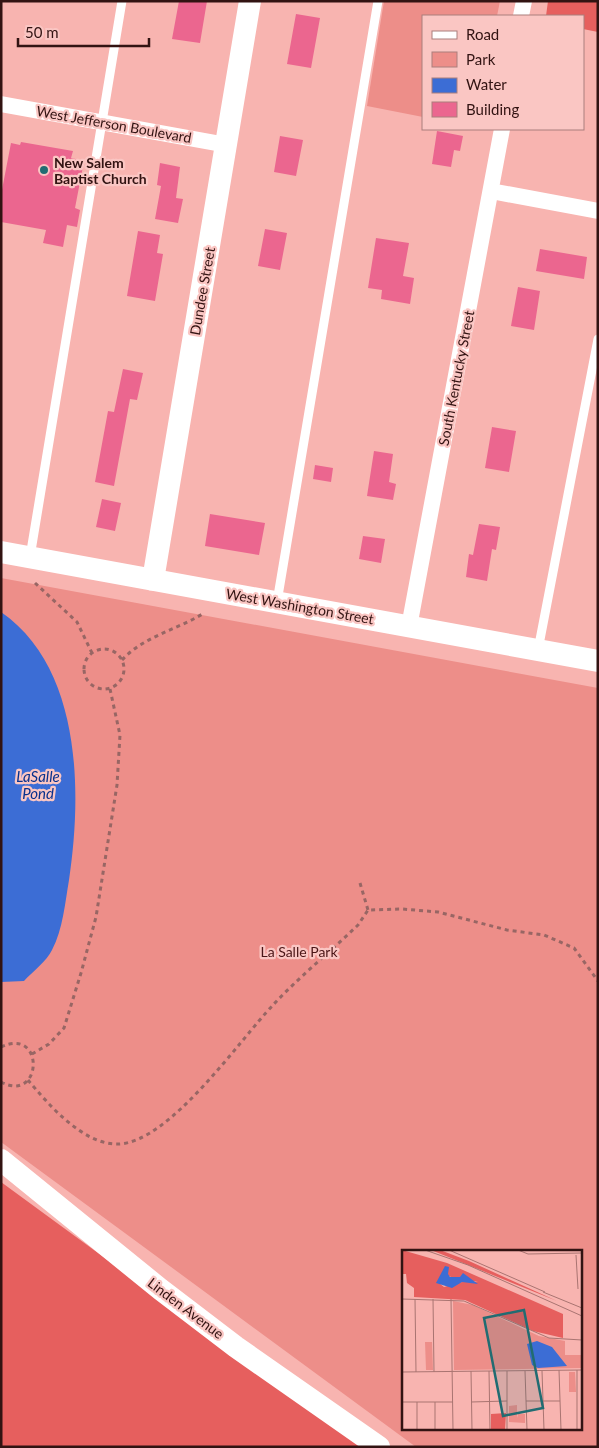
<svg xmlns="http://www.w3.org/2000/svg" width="599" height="1448" font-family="Lato,sans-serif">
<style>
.green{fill:#ed8e89;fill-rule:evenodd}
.forest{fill:#e65f5e}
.water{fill:#3c6dd5}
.building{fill:#eb668f}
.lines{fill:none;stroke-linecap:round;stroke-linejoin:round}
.path{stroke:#986664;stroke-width:3;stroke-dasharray:4 4;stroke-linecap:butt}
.lane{stroke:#fff;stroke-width:9}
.street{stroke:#fff;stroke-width:16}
.secondary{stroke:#fff;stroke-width:22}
.poi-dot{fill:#216c72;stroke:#fac6c3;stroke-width:2}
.labels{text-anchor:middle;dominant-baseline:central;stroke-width:4.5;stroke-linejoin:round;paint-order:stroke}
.street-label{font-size:14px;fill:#321312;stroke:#fac6c3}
.poi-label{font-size:14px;font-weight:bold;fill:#321312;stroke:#fac6c3;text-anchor:start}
.park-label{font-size:14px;fill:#491516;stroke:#fac6c3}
.water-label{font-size:15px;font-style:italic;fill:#08308c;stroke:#fac6c3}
.inset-road{fill:none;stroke:#a97471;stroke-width:1}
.view{fill:#216c72;fill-opacity:0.15;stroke:#216c72;stroke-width:2.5}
.inset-edge{fill:none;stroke:#321312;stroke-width:2.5}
</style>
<rect width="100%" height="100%" fill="#f8b4b0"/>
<path class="green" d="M 384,1 L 500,1 L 497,16 L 423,16 L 423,117 L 367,106 Z
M 1,578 L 598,688 L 598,1447 L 416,1447 L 1,1142 ZM 403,1252 L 580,1252 L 580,1429 L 403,1429 Z"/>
<path class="forest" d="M 548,1 L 598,1 L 598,32 L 583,29 L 583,16 L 546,16 Z
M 1,1182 L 363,1447 L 1,1447 Z"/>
<path class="water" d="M 1,612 C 82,668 82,793 69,880 C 65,903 63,929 52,950 C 47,961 32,972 24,981 L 1,982 Z"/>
<path class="building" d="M 179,1 L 207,1 L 200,43 L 172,39 Z
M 296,14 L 320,18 L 311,68 L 287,64 Z
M 437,131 L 463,136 L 460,151 L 454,150 L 451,167 L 432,164 Z
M 280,136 L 303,140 L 296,176 L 274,172 Z
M 21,142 L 73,151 L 71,158 L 84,161 L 75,208 L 80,210 L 77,227 L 67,225 L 63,247 L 43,243 L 46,230 L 1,222 L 1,195 L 11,143 L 20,145 Z
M 160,163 L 180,167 L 176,198 L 183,199 L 178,223 L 155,219 L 161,186 L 157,185 Z
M 265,229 L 287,233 L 280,270 L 258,266 Z
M 138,231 L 160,235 L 157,253 L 163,254 L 155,301 L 127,296 Z
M 376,238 L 409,243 L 403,276 L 414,278 L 410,304 L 381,299 L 382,290 L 368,288 Z
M 540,249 L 587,257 L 584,279 L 536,271 Z
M 518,287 L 540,291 L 534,330 L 511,326 Z
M 123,369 L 143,373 L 137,400 L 130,399 L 114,486 L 95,482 L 108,411 L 114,412 Z
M 492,427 L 516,431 L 509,472 L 485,468 Z
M 374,451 L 393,454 L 389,482 L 396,484 L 393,500 L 367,496 Z
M 315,465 L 333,468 L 331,482 L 313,479 Z
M 102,499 L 121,503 L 115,531 L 96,527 Z
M 210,514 L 265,523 L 259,555 L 205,546 Z
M 479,524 L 500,527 L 496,550 L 492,549 L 487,581 L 466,577 L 469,554 L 473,555 Z
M 363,536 L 385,539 L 381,563 L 359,559 Z"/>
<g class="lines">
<path class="path" d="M 35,583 L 77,622 L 92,653
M84 669a20 20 0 1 1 40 0a20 20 0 1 1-40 0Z
M 122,660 C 144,636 177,630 204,613
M 360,883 L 368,910
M 1,1047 C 45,1026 43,1104 1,1082
M 32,1054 L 49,1044 L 64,1028 L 81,973 L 96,917 L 117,785 L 120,735 L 110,689
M 28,1080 C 48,1104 83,1145 118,1144 C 169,1143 239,1041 273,1005 C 299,977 330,952 358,925 L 368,910 L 402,909 L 438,912 L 507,930 L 544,935 L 574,948 L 598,981"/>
<path class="lane" d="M 30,557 L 122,1
M 277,602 L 378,1
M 538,650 L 598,339"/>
<path class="street" d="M 521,16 L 524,1
M 1,104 L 227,145
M 491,191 L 598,211
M 409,627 L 502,129"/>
<path class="secondary" d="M 1,552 L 598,661
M 153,580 L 250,1
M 1,1160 L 160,1289 L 236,1347 L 379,1447"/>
</g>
<circle class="poi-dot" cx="44" cy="170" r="5"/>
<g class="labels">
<g class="street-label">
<text transform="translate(114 124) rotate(10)">West Jefferson Boulevard</text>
<text transform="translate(202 291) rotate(-80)">Dundee Street</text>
<text transform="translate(456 378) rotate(-79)">South Kentucky Street</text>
<text transform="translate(300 606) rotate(10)">West Washington Street</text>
<text transform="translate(186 1308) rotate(37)">Linden Avenue</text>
</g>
<g class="poi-label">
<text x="54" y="162">New Salem<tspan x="54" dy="16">Baptist Church</tspan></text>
</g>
<g class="park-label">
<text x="299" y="951">La Salle Park</text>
</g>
<g class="water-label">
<text x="38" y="776">LaSalle<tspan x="38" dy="17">Pond</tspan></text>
</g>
</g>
<g transform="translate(402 1250)">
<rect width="180" height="180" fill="#f8b4b0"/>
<path d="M 51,51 L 71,55 L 137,86 L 163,91 L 163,105 L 180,105 L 180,118 L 52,120 ZM 23,92 L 30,92 L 31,120 L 24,120 ZM 167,122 L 173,122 L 174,142 L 167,142 ZM 115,155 L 115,168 L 116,164 L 123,164 L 123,173 L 107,172 L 107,156 Z" fill="#ed8e89"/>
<path d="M 0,0 L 45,13 L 161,64 L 161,88 L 131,81 L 63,50 L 12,47 L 12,38 L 5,33 L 4,24 L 0,24 ZM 40,23 L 49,27 L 76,32 L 60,32 L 42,37 L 37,33 ZM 29,0 L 38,0 L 67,11 L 155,51 ZM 104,163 L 103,180 L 89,180 L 89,164 Z" fill="#e65f5e" fill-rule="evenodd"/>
<path d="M 43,16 L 47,17 L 46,24 L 48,27 L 58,27 L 61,23 L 76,34 L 60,32 L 50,38 L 34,33 ZM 135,91 L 150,97 L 165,116 L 136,118 L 130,115 L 125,94 Z" fill="#3c6dd5"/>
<path class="inset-road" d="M 23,0 L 66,15 L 180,66M 47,0 L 143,42M 116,0 L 126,4 L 180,3M 174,5 L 176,39M 141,42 L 180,58M 0,49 L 62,51 L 147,88 L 180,90M 13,49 L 14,122M 31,49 L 32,122M 49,49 L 51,180M 157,120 L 159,180M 175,120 L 175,180M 69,121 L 70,180M 87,121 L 88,180M 123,121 L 125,180M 140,121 L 142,180M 0,122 L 180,120M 124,151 L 158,151M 0,152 L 51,152M 15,152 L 15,180M 33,152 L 33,180M 69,152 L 105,151M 105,180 L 105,121"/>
<path class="view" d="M 122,60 L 141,158 L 101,166 L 82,68 Z"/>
<rect width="180" height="180" class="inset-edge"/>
</g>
<rect width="599" height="1448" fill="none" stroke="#321312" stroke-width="5"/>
<rect x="422" y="15" width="162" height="115" fill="#fac6c3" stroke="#aa7e7c"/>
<rect x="432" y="31" width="25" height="8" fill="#ffffff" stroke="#aa7e7c"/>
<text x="466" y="40" font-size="15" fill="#321312">Road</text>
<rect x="432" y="52" width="25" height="15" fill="#ed8e89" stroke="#aa7e7c"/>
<text x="466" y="65" font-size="15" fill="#321312">Park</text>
<rect x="432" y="78" width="25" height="15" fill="#3c6dd5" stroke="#aa7e7c"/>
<text x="466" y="90" font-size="15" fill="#321312">Water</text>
<rect x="432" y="102" width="25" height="15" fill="#eb668f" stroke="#aa7e7c"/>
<text x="466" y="115" font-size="15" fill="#321312">Building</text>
<path d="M18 38v8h131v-8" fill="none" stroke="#321312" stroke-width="2.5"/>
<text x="25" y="38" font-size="15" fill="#321312" stroke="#fac6c3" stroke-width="4" paint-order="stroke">50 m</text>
</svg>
